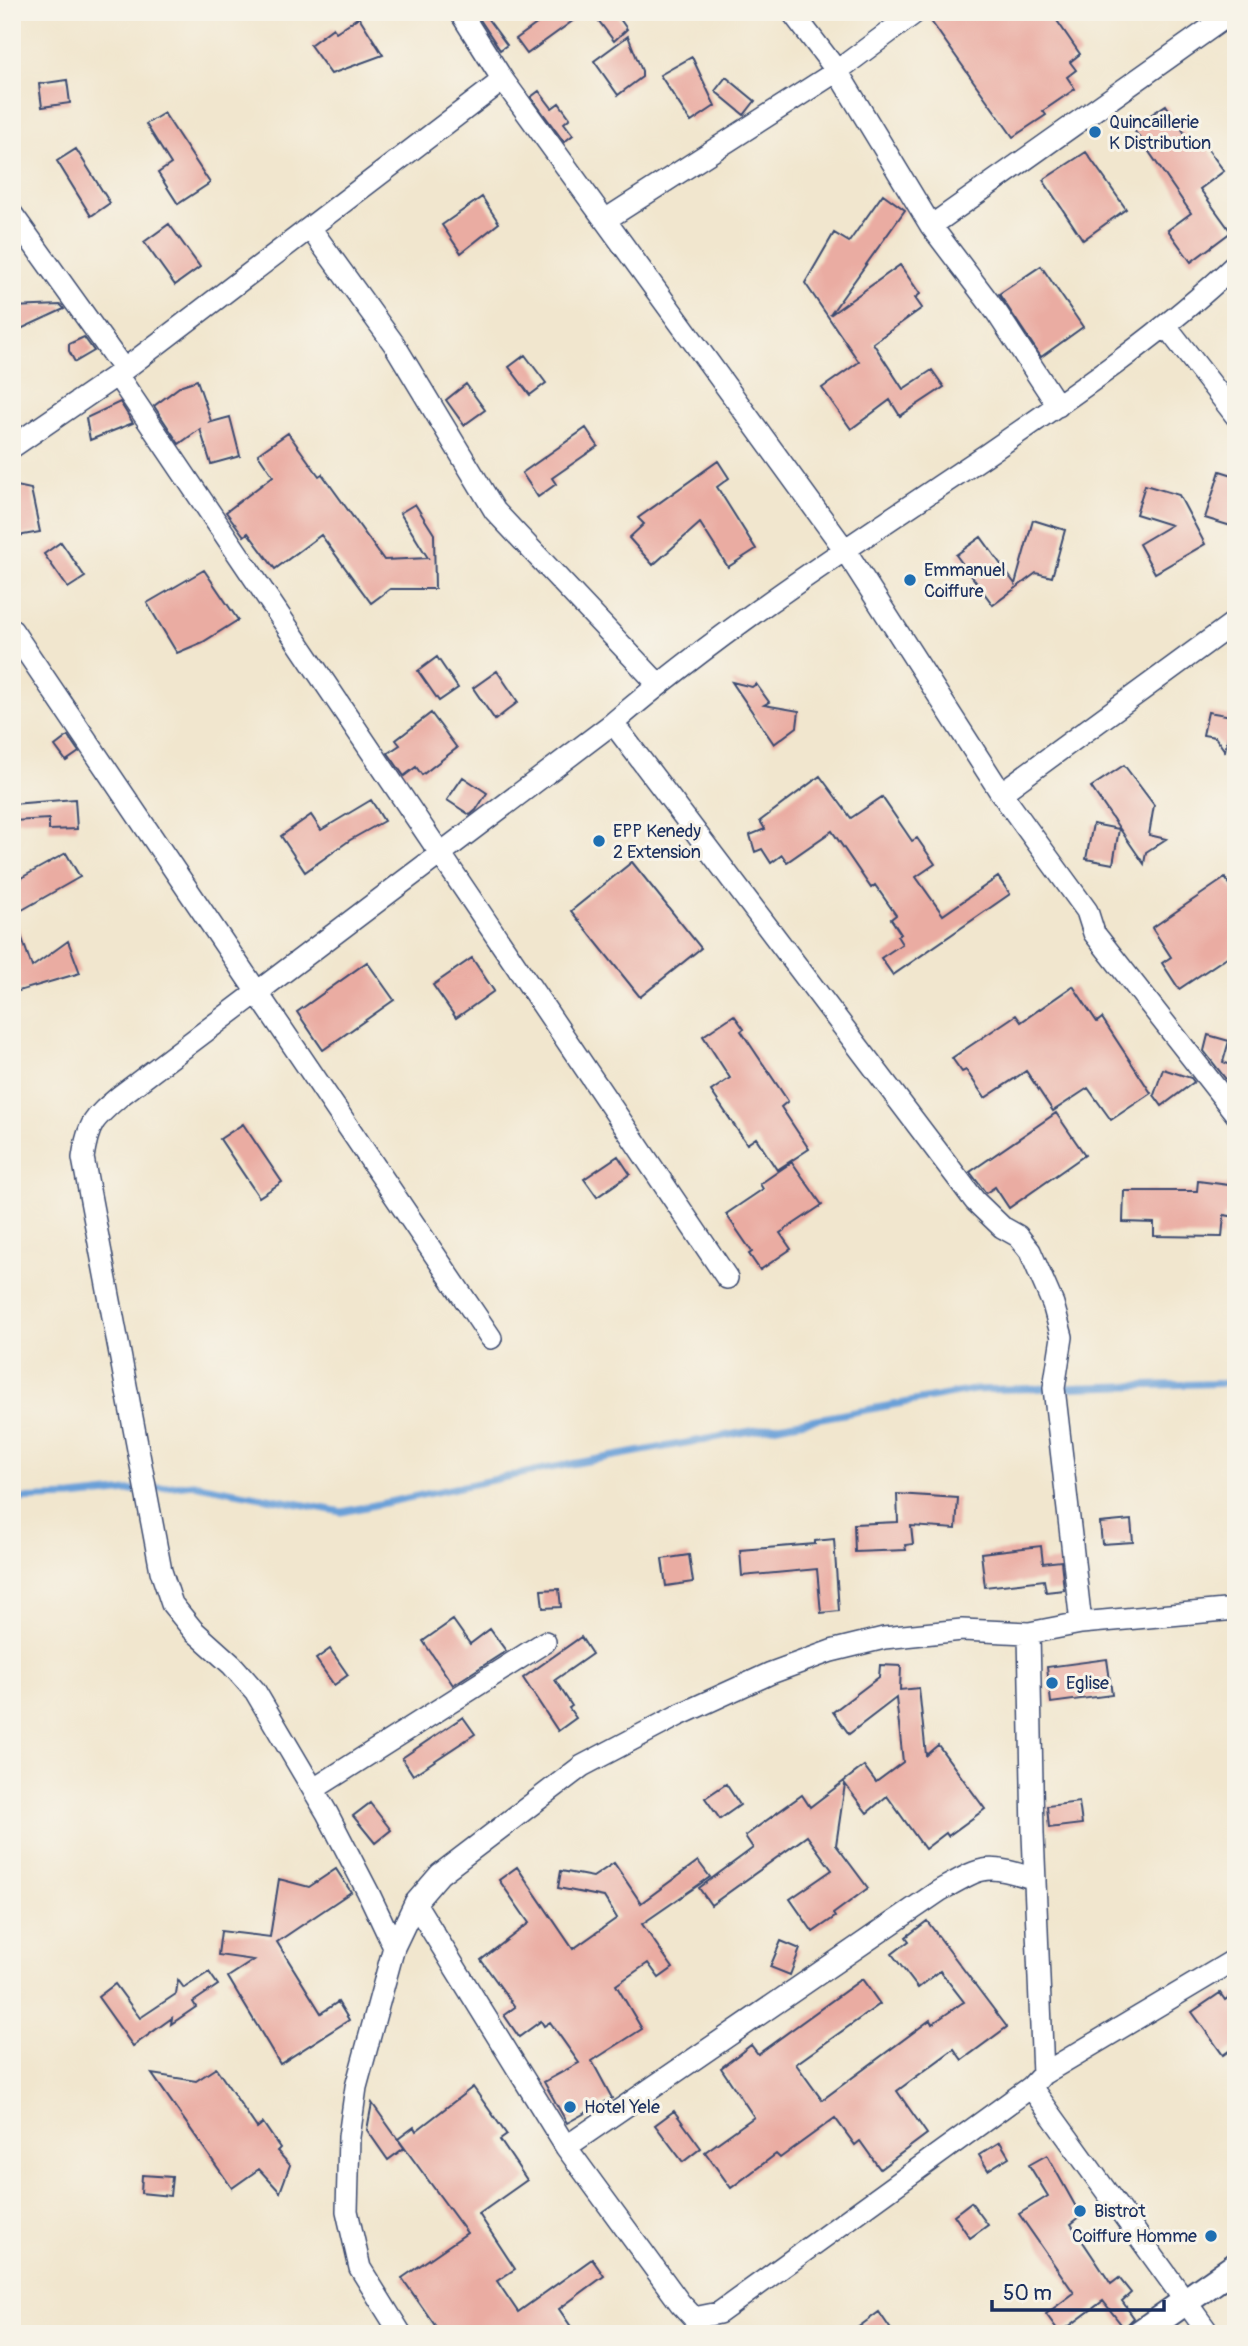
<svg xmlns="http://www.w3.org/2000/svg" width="1248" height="2346" font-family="Pangolin,sans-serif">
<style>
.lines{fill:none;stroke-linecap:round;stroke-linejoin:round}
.stream{stroke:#6aa0d8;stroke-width:7}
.building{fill:#eaaca2}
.minor-casing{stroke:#3b4a6f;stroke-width:24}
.tertiary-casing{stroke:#3b4a6f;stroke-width:30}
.minor{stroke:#fff;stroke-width:21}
.tertiary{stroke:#fff;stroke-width:26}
.poi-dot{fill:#1f6fb2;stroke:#f7f3e8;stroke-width:2.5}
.labels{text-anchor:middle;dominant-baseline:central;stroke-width:6;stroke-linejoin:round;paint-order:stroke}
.poi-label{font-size:18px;fill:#1b2f5e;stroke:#f7f3e8;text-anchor:start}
</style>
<rect width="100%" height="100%" fill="#f7f3e8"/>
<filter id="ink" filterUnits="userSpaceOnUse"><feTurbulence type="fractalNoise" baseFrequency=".0143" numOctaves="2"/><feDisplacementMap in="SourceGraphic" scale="14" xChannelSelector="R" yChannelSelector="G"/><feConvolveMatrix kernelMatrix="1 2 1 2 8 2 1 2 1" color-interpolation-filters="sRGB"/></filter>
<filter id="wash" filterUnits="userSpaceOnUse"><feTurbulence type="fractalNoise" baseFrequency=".00686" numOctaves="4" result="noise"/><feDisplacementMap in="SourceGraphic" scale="28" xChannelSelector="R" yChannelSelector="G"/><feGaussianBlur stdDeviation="1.57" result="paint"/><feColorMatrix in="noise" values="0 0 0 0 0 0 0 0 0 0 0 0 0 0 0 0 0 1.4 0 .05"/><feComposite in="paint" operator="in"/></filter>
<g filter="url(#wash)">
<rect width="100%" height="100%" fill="#f1e6ce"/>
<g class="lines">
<path class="stream" d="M 12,1499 L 72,1497 L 193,1484 L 342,1512 L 544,1469 L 974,1390 L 1236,1383"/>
</g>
<g id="blocks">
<path class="building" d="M 553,12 L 585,12 L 527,54 L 516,39 Z
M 592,12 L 615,12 L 627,29 L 614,41 Z
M 929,12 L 1051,12 L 1080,54 L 1070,62 L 1076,70 L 1067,77 L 1075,89 L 1043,111 L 1046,115 L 1013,137 L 928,17 Z
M 484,14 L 507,45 L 500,50 L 479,18 Z
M 359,17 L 383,55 L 331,74 L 310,45 L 333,28 L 336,32 Z
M 628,36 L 642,71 L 642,77 L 618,95 L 594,61 Z
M 692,57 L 715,106 L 691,122 L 660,75 Z
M 726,77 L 755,101 L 744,115 L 715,91 Z
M 67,80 L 70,103 L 42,107 L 39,84 Z
M 539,91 L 552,108 L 559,103 L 570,118 L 564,123 L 573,135 L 564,142 L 531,97 Z
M 1166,105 L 1193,146 L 1201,140 L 1224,171 L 1200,189 L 1231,232 L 1191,262 L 1168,230 L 1191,213 L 1132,127 Z
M 164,113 L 210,183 L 178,204 L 158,173 L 171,164 L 146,124 Z
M 76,149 L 110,203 L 91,216 L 57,161 Z
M 1086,152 L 1126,209 L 1083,240 L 1043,180 Z
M 883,194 L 905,210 L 830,315 L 900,265 L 920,294 L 915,298 L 922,308 L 873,343 L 903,389 L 932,370 L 944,387 L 900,416 L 890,400 L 851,429 L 822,388 L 859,362 L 805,283 L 834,233 L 849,242 Z
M 482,197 L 499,223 L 461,253 L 442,225 Z
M 169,224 L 200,267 L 175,285 L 144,242 Z
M 1041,266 L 1083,327 L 1041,357 L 999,294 Z
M 61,305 L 64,309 L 12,333 L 12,307 Z
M 84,337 L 94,351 L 75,362 L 69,351 L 69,344 Z
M 525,355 L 546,383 L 530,395 L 509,367 Z
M 197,380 L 211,421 L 208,423 L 230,417 L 240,456 L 211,464 L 200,429 L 179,444 L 154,406 L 182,385 Z
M 466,384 L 485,410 L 464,425 L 446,400 Z
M 120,402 L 133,423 L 90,440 L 86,418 Z
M 586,428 L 598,446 L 552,478 L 556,484 L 538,497 L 522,473 Z
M 288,433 L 319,476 L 322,474 L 384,560 L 428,558 L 400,513 L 415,504 L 434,534 L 435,589 L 390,589 L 371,603 L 321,535 L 275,569 L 248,533 L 244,536 L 226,512 L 273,476 L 258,454 Z
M 718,461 L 729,478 L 717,487 L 756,549 L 728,567 L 700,523 L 653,565 L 629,538 L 644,524 L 638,518 Z
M 1220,471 L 1236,476 L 1236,512 L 1231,526 L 1205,518 Z
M 12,485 L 31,489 L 40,532 L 12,537 Z
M 1145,485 L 1179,495 L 1205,544 L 1155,573 L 1139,544 L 1171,525 L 1136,514 Z
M 1033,520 L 1065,530 L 1052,577 L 1036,573 L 993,605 L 956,555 L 981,537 L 1015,584 Z
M 61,542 L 85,577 L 68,588 L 44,554 Z
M 204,570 L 238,620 L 203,642 L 177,653 L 147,603 Z
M 437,657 L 458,688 L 439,701 L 418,671 Z
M 497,671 L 518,702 L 495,720 L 473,688 Z
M 732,682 L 752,687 L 756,684 L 769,702 L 764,705 L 799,711 L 797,727 L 774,744 Z
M 1208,712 L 1232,716 L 1225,751 L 1215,737 L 1203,735 Z
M 431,713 L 457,748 L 422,775 L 416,767 L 404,776 L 388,753 L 400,745 L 396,740 Z
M 68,736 L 79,752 L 66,761 L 55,746 Z
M 1124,765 L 1154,805 L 1149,835 L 1166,839 L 1146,852 L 1144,864 L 1091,787 Z
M 820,776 L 851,818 L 882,797 L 912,841 L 917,838 L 935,864 L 916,877 L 943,915 L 998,877 L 1010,894 L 893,975 L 881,958 L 902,944 L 897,936 L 901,934 L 891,919 L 896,915 L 875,885 L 871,888 L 832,831 L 787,862 L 782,855 L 771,863 L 762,849 L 755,852 L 750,835 L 765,829 L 760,821 Z
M 463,777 L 487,793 L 476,810 L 470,815 L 447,800 Z
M 75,799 L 77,829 L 49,830 L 49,819 L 12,821 L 12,804 Z
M 371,800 L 384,821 L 350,840 L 305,872 L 281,836 L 311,815 L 321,830 Z
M 1093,824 L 1119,829 L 1113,864 L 1086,859 Z
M 66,853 L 80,877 L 22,910 L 12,893 L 12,883 Z
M 632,862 L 701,948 L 640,997 L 571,911 Z
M 1225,878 L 1236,893 L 1236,951 L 1179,989 L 1162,963 L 1171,957 L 1152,928 Z
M 15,918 L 32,967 L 68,941 L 80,973 L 12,993 L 12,982 L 17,978 L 12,961 L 12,919 Z
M 472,958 L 494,991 L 456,1018 L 433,985 Z
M 367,962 L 394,1000 L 323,1050 L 297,1012 Z
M 1073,986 L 1097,1022 L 1102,1018 L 1151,1093 L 1111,1120 L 1088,1088 L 1053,1111 L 1026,1071 L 985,1098 L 966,1070 L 962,1072 L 952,1058 L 1016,1015 L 1021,1022 Z
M 734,1015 L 744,1029 L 741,1031 L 788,1101 L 781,1107 L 809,1149 L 777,1170 L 756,1138 L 747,1144 L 711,1091 L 730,1078 L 703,1036 Z
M 1208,1035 L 1229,1041 L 1223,1062 L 1236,1067 L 1236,1092 L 1204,1051 Z
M 1163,1069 L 1191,1078 L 1194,1082 L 1162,1106 L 1154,1095 Z
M 1056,1113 L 1085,1155 L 1009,1208 L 995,1187 L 986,1193 L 970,1172 Z
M 243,1124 L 282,1182 L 259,1197 L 220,1139 Z
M 618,1156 L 630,1174 L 597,1197 L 584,1179 Z
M 792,1162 L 822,1205 L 780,1233 L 791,1249 L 760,1270 L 749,1254 L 752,1252 L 726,1214 L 763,1189 L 760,1184 Z
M 1198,1181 L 1236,1186 L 1236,1217 L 1224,1215 L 1222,1237 L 1154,1236 L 1154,1223 L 1123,1222 L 1124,1191 L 1197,1191 Z
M 897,1494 L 958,1498 L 956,1529 L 911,1526 L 913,1544 L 905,1545 L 906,1550 L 855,1552 L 854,1524 L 898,1522 Z
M 1131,1520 L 1133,1542 L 1102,1544 L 1100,1523 Z
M 834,1539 L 839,1611 L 821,1613 L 817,1569 L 742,1576 L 740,1550 L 815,1544 L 815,1541 Z
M 1041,1546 L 1043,1563 L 1061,1561 L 1064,1590 L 1046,1592 L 1044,1580 L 985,1587 L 981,1553 Z
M 689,1555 L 693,1582 L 666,1586 L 662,1559 Z
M 559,1589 L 561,1607 L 543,1608 L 541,1590 Z
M 453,1620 L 470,1644 L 490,1629 L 506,1651 L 453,1685 L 423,1641 Z
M 581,1637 L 592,1654 L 555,1680 L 572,1706 L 569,1708 L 576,1718 L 558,1731 L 523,1678 Z
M 330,1649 L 348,1675 L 334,1685 L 316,1659 Z
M 1107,1659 L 1112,1695 L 1051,1703 L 1047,1667 Z
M 880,1665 L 901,1666 L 900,1690 L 919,1688 L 926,1755 L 938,1745 L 985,1809 L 948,1836 L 946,1833 L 925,1849 L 887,1796 L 867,1813 L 845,1784 L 836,1845 L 868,1888 L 833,1914 L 835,1917 L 813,1932 L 790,1899 L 832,1870 L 807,1836 L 711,1905 L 699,1888 L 753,1848 L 745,1836 L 802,1795 L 810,1807 L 864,1766 L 876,1782 L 903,1762 L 896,1698 L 849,1734 L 833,1712 L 879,1677 Z
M 463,1717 L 475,1734 L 413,1775 L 402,1758 Z
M 726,1784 L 740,1805 L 720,1819 L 705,1798 Z
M 1079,1802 L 1082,1824 L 1049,1828 L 1047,1806 Z
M 370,1803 L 391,1830 L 375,1843 L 353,1816 Z
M 698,1861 L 710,1877 L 642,1924 L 673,1968 L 659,1978 L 648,1963 L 616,1985 L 642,2029 L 592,2061 L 612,2098 L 567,2123 L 544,2082 L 579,2063 L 550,2022 L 544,2026 L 541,2021 L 519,2037 L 504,2015 L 515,2007 L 481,1960 L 529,1923 L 499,1880 L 517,1867 L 573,1949 L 617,1918 L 604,1897 L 558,1888 L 561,1871 L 593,1877 L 614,1863 L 641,1903 Z
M 336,1869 L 351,1892 L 277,1942 L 321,2013 L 338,2002 L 349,2020 L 280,2064 L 228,1977 L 254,1960 L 218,1955 L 221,1931 L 270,1937 L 279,1879 L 309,1887 Z
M 927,1921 L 1007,2027 L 962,2060 L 954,2049 L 897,2091 L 927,2134 L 880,2169 L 860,2141 L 855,2145 L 835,2118 L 780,2158 L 776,2154 L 731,2188 L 705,2152 L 754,2117 L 721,2068 L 751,2045 L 758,2054 L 862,1979 L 880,2004 L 796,2064 L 822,2100 L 930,2020 L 932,2024 L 962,2003 L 964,2002 L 940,1971 L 918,1988 L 892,1954 L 909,1941 L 906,1937 Z
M 781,1941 L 800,1949 L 790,1975 L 770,1967 Z
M 209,1972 L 218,1985 L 193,2002 L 196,2007 L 171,2024 L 172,2018 L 133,2046 L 98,1997 L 115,1984 L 140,2018 L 176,1994 L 178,1980 L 184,1988 Z
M 1236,1992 L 1236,2046 L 1223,2055 L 1192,2012 L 1220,1993 L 1225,2000 Z
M 216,2068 L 257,2128 L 263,2123 L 280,2148 L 277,2151 L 290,2165 L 280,2192 L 259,2169 L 232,2188 L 152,2074 L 196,2081 Z
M 473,2087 L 507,2135 L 500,2140 L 527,2180 L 479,2214 L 515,2269 L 497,2281 L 518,2312 L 592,2259 L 604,2276 L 559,2309 L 576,2334 L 441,2334 L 402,2278 L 467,2233 L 398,2139 L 414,2127 L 416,2131 Z
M 372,2103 L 404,2148 L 388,2160 L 367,2130 Z
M 674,2111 L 701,2148 L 683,2162 L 655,2125 Z
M 1000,2142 L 1009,2157 L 988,2170 L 979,2155 Z
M 1047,2155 L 1081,2216 L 1071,2224 L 1111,2284 L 1119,2278 L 1131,2293 L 1122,2301 L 1134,2318 L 1124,2328 L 1103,2301 L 1060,2333 L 1046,2314 L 1074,2293 L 1019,2214 L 1048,2196 L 1029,2165 Z
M 142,2175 L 172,2177 L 170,2196 L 141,2193 Z
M 971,2202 L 988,2225 L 970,2238 L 954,2215 Z
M 879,2312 L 894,2334 L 849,2334 Z"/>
</g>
</g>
<g filter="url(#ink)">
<use href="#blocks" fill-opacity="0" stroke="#3b4a6f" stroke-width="2"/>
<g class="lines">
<defs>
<path id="minor" d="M 460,12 L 503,80 L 845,550 L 1001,793 L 1087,911 L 1094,933 L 1236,1114
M 792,12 L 837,71 L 931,226 L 997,313 L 1058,406
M 503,80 L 117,375 L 727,1278
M 12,214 L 124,370
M 605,220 L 837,71 L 916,12
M 931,226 L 1233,12
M 310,228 L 394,344 L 495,511 L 658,684
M 1166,326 L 1236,416
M 12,447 L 117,375
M 12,630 L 491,1338
M 613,723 L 975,1201 L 1002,1227 L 1018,1236 L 1030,1251 L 1053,1304 L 1062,1337 L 1054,1388 L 1081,1623
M 1001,793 L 1236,621
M 1029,1633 L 1033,1834 L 1043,2074
M 314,1789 L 545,1642
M 415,1903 L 566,2147 L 680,2303 L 694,2318 L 719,2313 L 1031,2087 L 1043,2074 L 1236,1959
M 394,1947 L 368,1892 L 327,1813 L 255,1691 L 232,1665 L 193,1630 L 172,1604 L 161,1571 L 83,1158 C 88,1123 94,1118 120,1096 L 613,723 C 727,625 858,541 983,457 C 1070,397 1159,337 1236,264
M 1031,2087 L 1209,2334
M 566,2147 L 939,1891 C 984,1866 984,1863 1035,1879
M 401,2334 L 360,2268 L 347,2211 L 349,2137 L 356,2087 L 394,1947 L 415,1903 L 440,1874 L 582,1766 L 679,1715 L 771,1673 L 831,1651 L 884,1638 L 962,1630 L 1029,1633 L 1081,1623 L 1236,1609"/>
<path id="tertiary" d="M 1139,2334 L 1236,2266"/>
</defs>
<use href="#minor" class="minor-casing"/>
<use href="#tertiary" class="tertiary-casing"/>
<use href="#minor" class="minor"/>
<use href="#tertiary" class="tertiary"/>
</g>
</g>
<g class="poi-dot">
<circle cx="1095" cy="132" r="7"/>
<circle cx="910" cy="580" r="7"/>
<circle cx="599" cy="841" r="7"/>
<circle cx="1052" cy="1683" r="7"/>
<circle cx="570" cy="2107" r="7"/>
<circle cx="1080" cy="2211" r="7"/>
<circle cx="1211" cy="2236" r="7"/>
</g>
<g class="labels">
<g class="poi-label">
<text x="1109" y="122">Quincaillerie<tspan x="1109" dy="21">K Distribution</tspan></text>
<text x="924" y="570">Emmanuel<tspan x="924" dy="21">Coiffure</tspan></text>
<text x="613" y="831">EPP Kenedy<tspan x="613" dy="21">2 Extension</tspan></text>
<text x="1066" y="1683">Eglise</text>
<text x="584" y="2107">Hotel Yele</text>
<text x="1094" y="2211">Bistrot</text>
<text x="1197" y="2236" text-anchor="end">Coiffure Homme</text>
</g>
</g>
<rect width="1248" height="2346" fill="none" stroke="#f7f3e8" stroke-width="42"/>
<path d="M992 2300v10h172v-10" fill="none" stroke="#1b2f5e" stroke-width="3.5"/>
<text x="1003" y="2300" font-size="21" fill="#1b2f5e" stroke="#f7f3e8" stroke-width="5" paint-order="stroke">50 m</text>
</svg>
